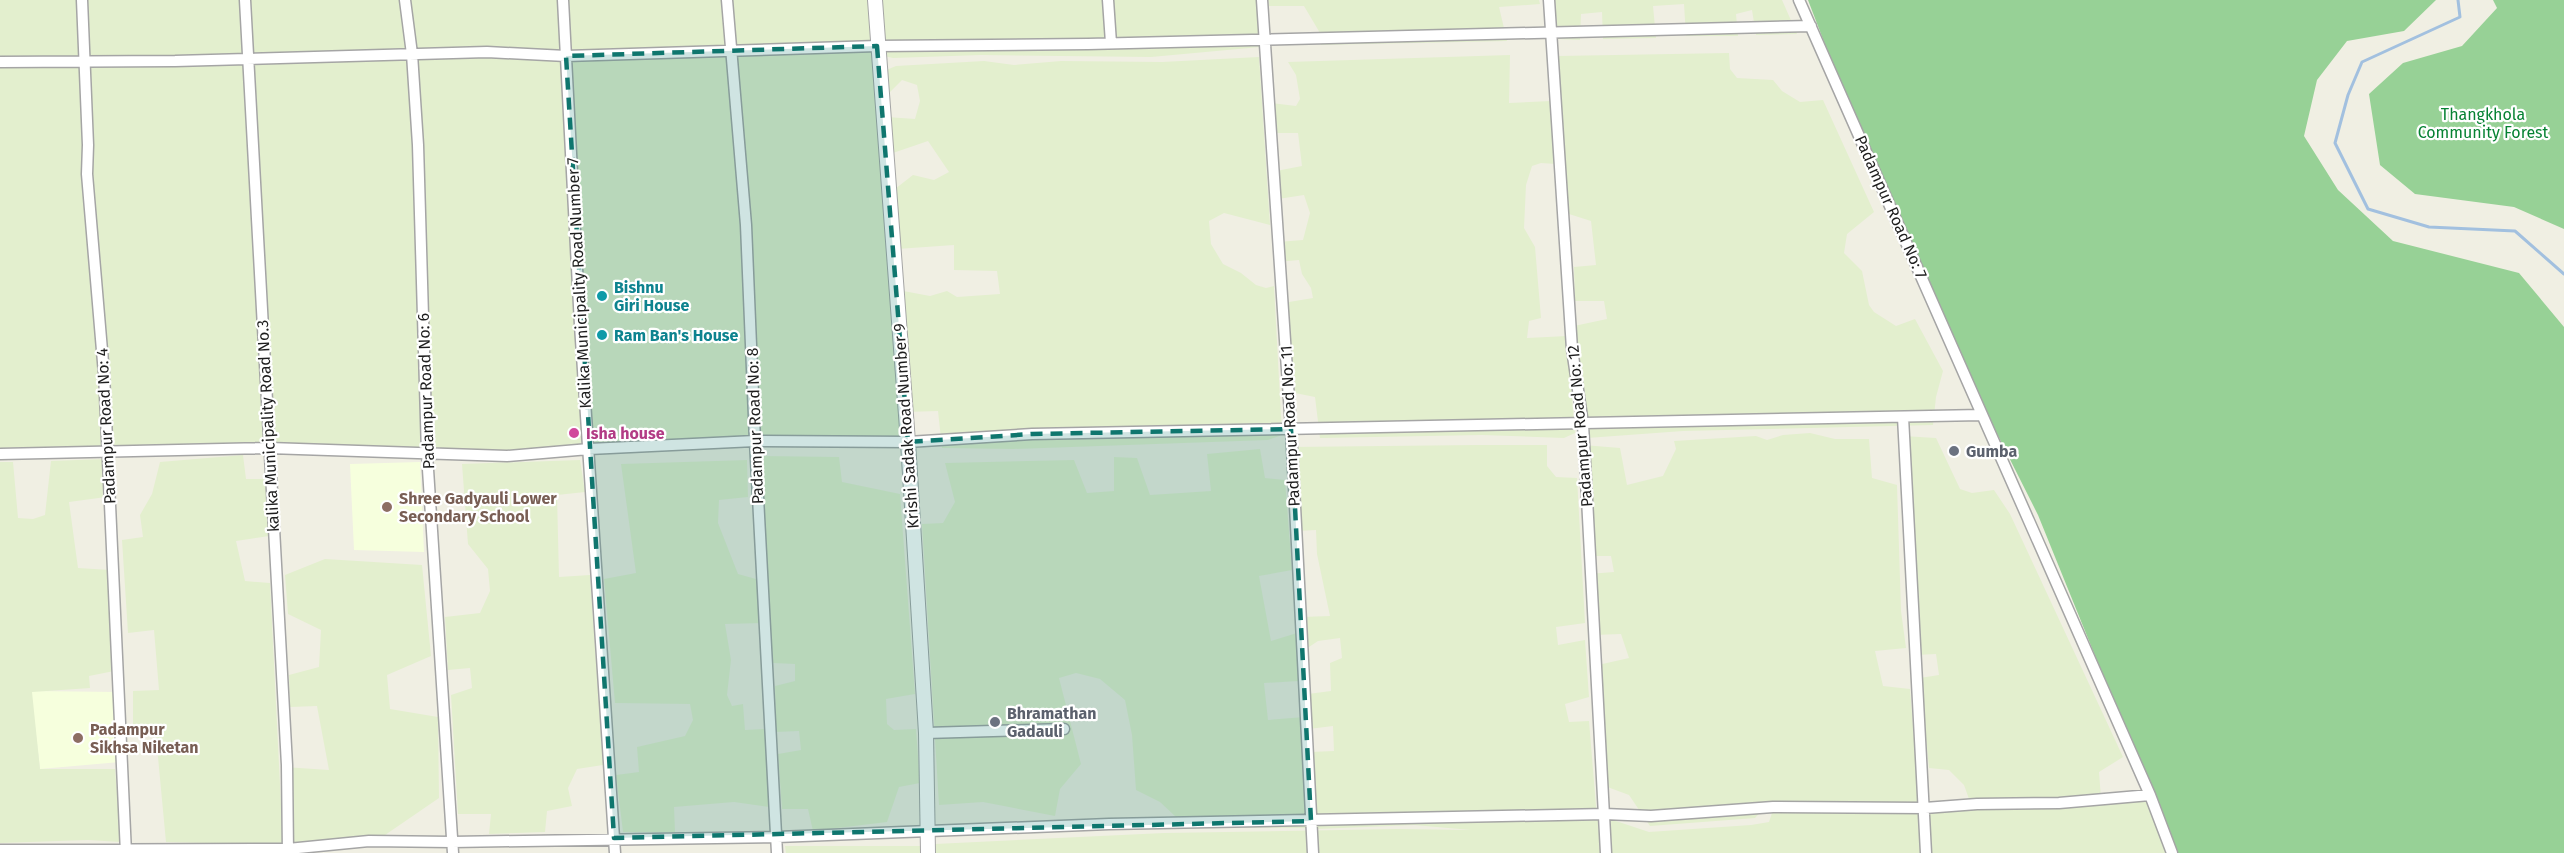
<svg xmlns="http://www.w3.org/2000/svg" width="2564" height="853" font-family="'Fira Sans',sans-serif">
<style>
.education{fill:#f6ffdd}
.farmland{fill:#e3efce}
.forest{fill:#97d196}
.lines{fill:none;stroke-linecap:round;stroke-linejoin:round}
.stream{stroke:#a2c0df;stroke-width:3}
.minor-casing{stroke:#a5a5a5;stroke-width:13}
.tertiary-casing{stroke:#a5a5a5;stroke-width:16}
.minor{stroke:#fff;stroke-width:10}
.tertiary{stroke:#fff;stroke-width:14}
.marked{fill:#0f766e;fill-opacity:0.2;stroke:#0f766e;stroke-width:4.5;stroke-dasharray:12 8;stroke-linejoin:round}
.culture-dot{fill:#0f9aa8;stroke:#fff;stroke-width:2}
.hotel-dot{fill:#d1479c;stroke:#fff;stroke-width:2}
.worship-dot{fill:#6b7280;stroke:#fff;stroke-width:2}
.education-dot{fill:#8d6e63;stroke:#fff;stroke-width:2}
.labels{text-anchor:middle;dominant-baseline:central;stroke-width:4.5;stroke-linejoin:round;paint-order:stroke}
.park-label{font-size:16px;fill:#068233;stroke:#fff}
.street-label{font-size:16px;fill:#1e1e1e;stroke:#fff}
.culture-label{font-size:16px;font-weight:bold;fill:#0d838f;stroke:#fff;text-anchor:start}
.hotel-label{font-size:16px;font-weight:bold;fill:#b23c85;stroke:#fff;text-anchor:start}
.worship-label{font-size:16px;font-weight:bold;fill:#5b616d;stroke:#fff;text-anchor:start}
.education-label{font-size:16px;font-weight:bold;fill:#785e54;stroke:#fff;text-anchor:start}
</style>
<rect width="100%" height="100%" fill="#f0efe3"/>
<path class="education" d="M 420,462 L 424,552 L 354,550 L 350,464 Z
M 31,691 L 118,692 L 120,762 L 40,769 Z"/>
<path class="farmland" d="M 0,0 L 870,0 L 901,438 L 892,448 L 803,445 L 542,454 L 93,446 L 0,448 Z
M 881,0 L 1256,0 L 1260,47 L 1151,57 L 981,55 L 893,58 L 884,56 Z
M 1268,0 L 1539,0 L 1540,4 L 1499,7 L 1507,41 L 1321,45 L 1320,33 L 1304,6 L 1269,6 Z
M 1555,0 L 1782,0 L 1797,34 L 1756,35 L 1752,10 L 1736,14 L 1738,36 L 1686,36 L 1684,4 L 1653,6 L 1656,38 L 1603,39 L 1602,12 L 1581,14 L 1580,40 L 1558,39 Z
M 1729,53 L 1730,69 L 1737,78 L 1773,80 L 1782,91 L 1800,102 L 1823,100 L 1874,212 L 1847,234 L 1844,253 L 1862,271 L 1869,305 L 1874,312 L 1896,326 L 1915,319 L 1943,371 L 1936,397 L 1933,425 L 1683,431 L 1587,438 L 1574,326 L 1607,319 L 1604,301 L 1575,301 L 1574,267 L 1596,265 L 1591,221 L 1569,214 L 1558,56 Z
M 1510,55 L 1509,103 L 1551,101 L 1556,164 L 1541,163 L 1532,166 L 1526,185 L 1524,228 L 1535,247 L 1541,318 L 1529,321 L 1527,338 L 1567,336 L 1575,433 L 1564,438 L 1482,435 L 1320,438 L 1315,397 L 1290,392 L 1283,303 L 1313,298 L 1311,288 L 1302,274 L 1299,260 L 1277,262 L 1278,242 L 1303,240 L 1310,213 L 1304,195 L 1278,199 L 1276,171 L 1302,166 L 1298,133 L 1271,133 L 1271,103 L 1296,106 L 1300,99 L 1296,75 L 1288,62 Z
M 1259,57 L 1270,225 L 1224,213 L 1209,221 L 1211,244 L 1223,264 L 1241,273 L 1256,285 L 1266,288 L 1274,286 L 1282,435 L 1268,440 L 1013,449 L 942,448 L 938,411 L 905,412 L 898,290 L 930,296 L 947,291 L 957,297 L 1000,294 L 997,271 L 954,270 L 954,245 L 897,249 L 891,192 L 913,175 L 934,180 L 949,172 L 928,141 L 890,154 L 886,117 L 915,119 L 920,101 L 917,85 L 902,80 L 889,93 L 884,71 L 896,66 L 984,61 L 1014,65 L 1061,61 L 1162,62 Z
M 1810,433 L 1835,439 L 1869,439 L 1872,478 L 1897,485 L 1901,611 L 1906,648 L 1875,651 L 1883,686 L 1910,689 L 1919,802 L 1768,804 L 1755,818 L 1650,826 L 1629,795 L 1602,785 L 1598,665 L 1629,658 L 1621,634 L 1594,635 L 1589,574 L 1614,572 L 1611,556 L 1588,556 L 1583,445 L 1620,448 L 1627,485 L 1663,476 L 1676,449 L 1674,441 L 1756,436 L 1767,440 L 1783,435 Z
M 1903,436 L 1936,438 L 1960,489 L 1972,493 L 1994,490 L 2010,514 L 2123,757 L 2099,772 L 2101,798 L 2030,803 L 1969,799 L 1964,785 L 1949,770 L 1929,768 L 1920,678 L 1939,675 L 1936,654 L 1916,655 Z
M 1477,445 L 1547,445 L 1547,466 L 1556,477 L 1577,478 L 1585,623 L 1556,627 L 1558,645 L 1585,640 L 1589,697 L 1565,704 L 1569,722 L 1589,721 L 1597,818 L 1604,817 L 1649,832 L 1751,825 L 1769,822 L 1773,810 L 2151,797 L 2170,853 L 935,853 L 935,844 L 1164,833 L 1397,829 L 1471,830 L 1414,825 L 1316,829 L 1311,752 L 1334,751 L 1333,726 L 1309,729 L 1308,694 L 1331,691 L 1330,663 L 1342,658 L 1340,638 L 1318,641 L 1306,649 L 1302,617 L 1330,616 L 1317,554 L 1316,530 L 1298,531 L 1291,447 Z
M 1260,449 L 1265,478 L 1285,480 L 1292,570 L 1259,576 L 1271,641 L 1297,633 L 1299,681 L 1264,683 L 1268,720 L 1304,717 L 1309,828 L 1177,827 L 1176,817 L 1160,802 L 1136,790 L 1132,735 L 1125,700 L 1100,679 L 1076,673 L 1059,678 L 1081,764 L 1060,789 L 1055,816 L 983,802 L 939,805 L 922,524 L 943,523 L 955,502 L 945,463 L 1074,460 L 1087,493 L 1114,491 L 1114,457 L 1137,458 L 1150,495 L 1211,491 L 1207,454 Z
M 243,455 L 246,479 L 265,479 L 269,536 L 236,541 L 245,581 L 270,583 L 283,845 L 166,842 L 156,736 L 133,735 L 133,691 L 159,690 L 154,630 L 128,633 L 122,540 L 143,537 L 140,515 L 152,494 L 160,462 Z
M 759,456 L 839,457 L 842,482 L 900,494 L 915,694 L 886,699 L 887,724 L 894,730 L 916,729 L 920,783 L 899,787 L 887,822 L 813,831 L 808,809 L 782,809 L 778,754 L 801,750 L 799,731 L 776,732 L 775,686 L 795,681 L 795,664 L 773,663 Z
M 104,459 L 106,497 L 69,502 L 78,568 L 110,570 L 114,671 L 89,676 L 90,688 L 32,692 L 40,769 L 115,769 L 121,842 L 88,840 L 0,843 L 0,462 L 13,462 L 18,518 L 33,519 L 45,515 L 51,461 Z
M 580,460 L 585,492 L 557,495 L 559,577 L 590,575 L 603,765 L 577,769 L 568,788 L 572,806 L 547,811 L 545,832 L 489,834 L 491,814 L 458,814 L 451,695 L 472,688 L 470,668 L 448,670 L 445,617 L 480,613 L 490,591 L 488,569 L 468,544 L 462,464 Z
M 747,460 L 748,497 L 719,500 L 718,523 L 738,574 L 756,579 L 763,623 L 725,624 L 731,660 L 727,695 L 732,706 L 743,704 L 745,730 L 765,729 L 769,807 L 734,802 L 674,807 L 675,832 L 623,832 L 616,775 L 639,772 L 637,747 L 685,736 L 693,720 L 690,704 L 615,703 L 604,579 L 636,573 L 621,464 Z
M 325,559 L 422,565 L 431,656 L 387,675 L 390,709 L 438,717 L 439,798 L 369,846 L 290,849 L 284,767 L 329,770 L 317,706 L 290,707 L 289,675 L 319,667 L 321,630 L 288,614 L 285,575 Z
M 785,846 L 923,846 L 923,853 L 786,853 Z"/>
<path class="forest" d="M 1808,0 L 2436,0 L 2404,31 L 2347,41 L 2317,80 L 2304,136 L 2338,190 L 2393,241 L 2519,273 L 2564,327 L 2564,853 L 2175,853 L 2038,515 L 1901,243 Z
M 2493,0 L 2564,0 L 2564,229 L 2514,207 L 2415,194 L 2380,165 L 2369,94 L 2403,63 L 2462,46 L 2497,8 Z"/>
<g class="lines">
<path class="stream" d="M 2458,0 L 2460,17 L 2362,62 L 2348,95 L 2335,143 L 2368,209 L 2429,227 L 2515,231 L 2564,274"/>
<defs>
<path id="minor" d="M 82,0 L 88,145 L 87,174 L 104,374 L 126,853
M 245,0 L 287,765 L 288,853
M 405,0 L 412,54 L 418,145 L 427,454 L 453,853
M 563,0 L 580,325 L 615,853
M 727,0 L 746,225 L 755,441 L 777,853
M 1108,0 L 1111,43
M 1262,0 L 1291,429 L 1313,853
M 1549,0 L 1572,349 L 1583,424 L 1606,853
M 1799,0 L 2150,795 L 2172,853
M 0,62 L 175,61 L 487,52 L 566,56 L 877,46 L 1088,44 L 1811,26
M 1903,417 L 1926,853
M 0,454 L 269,448 L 507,456 L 589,449 L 755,441 L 908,442 L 1032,434 L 1981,415
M 926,733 L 1064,729
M 0,850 L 288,849 L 369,841 L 452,842 L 777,837 L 1109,824 L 1605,814 L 1651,816 L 1773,807 L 1925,808 L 1977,804 L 2059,803 L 2150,795"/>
<path id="tertiary" d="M 875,0 L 908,442 L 926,733 L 928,853"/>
</defs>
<use href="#minor" class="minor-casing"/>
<use href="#tertiary" class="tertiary-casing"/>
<use href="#minor" class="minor"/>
<use href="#tertiary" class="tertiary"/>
</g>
<path class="marked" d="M 877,46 L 908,442 L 1032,434 L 1291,429 L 1311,821 L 614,838 L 566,56 Z"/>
<g class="culture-dot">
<circle cx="602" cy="296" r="6"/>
<circle cx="602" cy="335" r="6"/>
</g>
<circle class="hotel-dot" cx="574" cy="433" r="6"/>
<g class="worship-dot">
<circle cx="1954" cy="451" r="6"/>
<circle cx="995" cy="722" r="6"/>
</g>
<g class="education-dot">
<circle cx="387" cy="507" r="6"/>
<circle cx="78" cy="738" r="6"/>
</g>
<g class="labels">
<g class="park-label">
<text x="2483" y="114">Thangkhola<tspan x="2483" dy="18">Community Forest</tspan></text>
</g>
<g class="street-label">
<text transform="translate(1891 207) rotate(66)">Padampur Road No: 7</text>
<text transform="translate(579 283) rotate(-93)">Kalika Municipality Road Number 7</text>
<text transform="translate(426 391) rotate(-92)">Padampur Road No: 6</text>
<text transform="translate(106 426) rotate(-93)">Padampur Road No: 4</text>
<text transform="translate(268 426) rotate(-93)">kalika Municipality Road No.3</text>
<text transform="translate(755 426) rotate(-92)">Padampur Road No: 8</text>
<text transform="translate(906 426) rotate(-94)">Krishi Sadak Road Number 9</text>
<text transform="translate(1290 426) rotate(-93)">Padampur Road No: 11</text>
<text transform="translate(1580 426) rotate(-95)">Padampur Road No: 12</text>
</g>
<g class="culture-label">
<text x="614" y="287">Bishnu<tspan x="614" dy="18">Giri House</tspan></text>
<text x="614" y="335">Ram Ban's House</text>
</g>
<g class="hotel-label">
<text x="586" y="433">Isha house</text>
</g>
<g class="worship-label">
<text x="1966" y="451">Gumba</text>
<text x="1007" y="713">Bhramathan<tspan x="1007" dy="18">Gadauli</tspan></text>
</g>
<g class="education-label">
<text x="399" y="498">Shree Gadyauli Lower<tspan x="399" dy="18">Secondary School</tspan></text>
<text x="90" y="729">Padampur<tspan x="90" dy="18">Sikhsa Niketan</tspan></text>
</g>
</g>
</svg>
